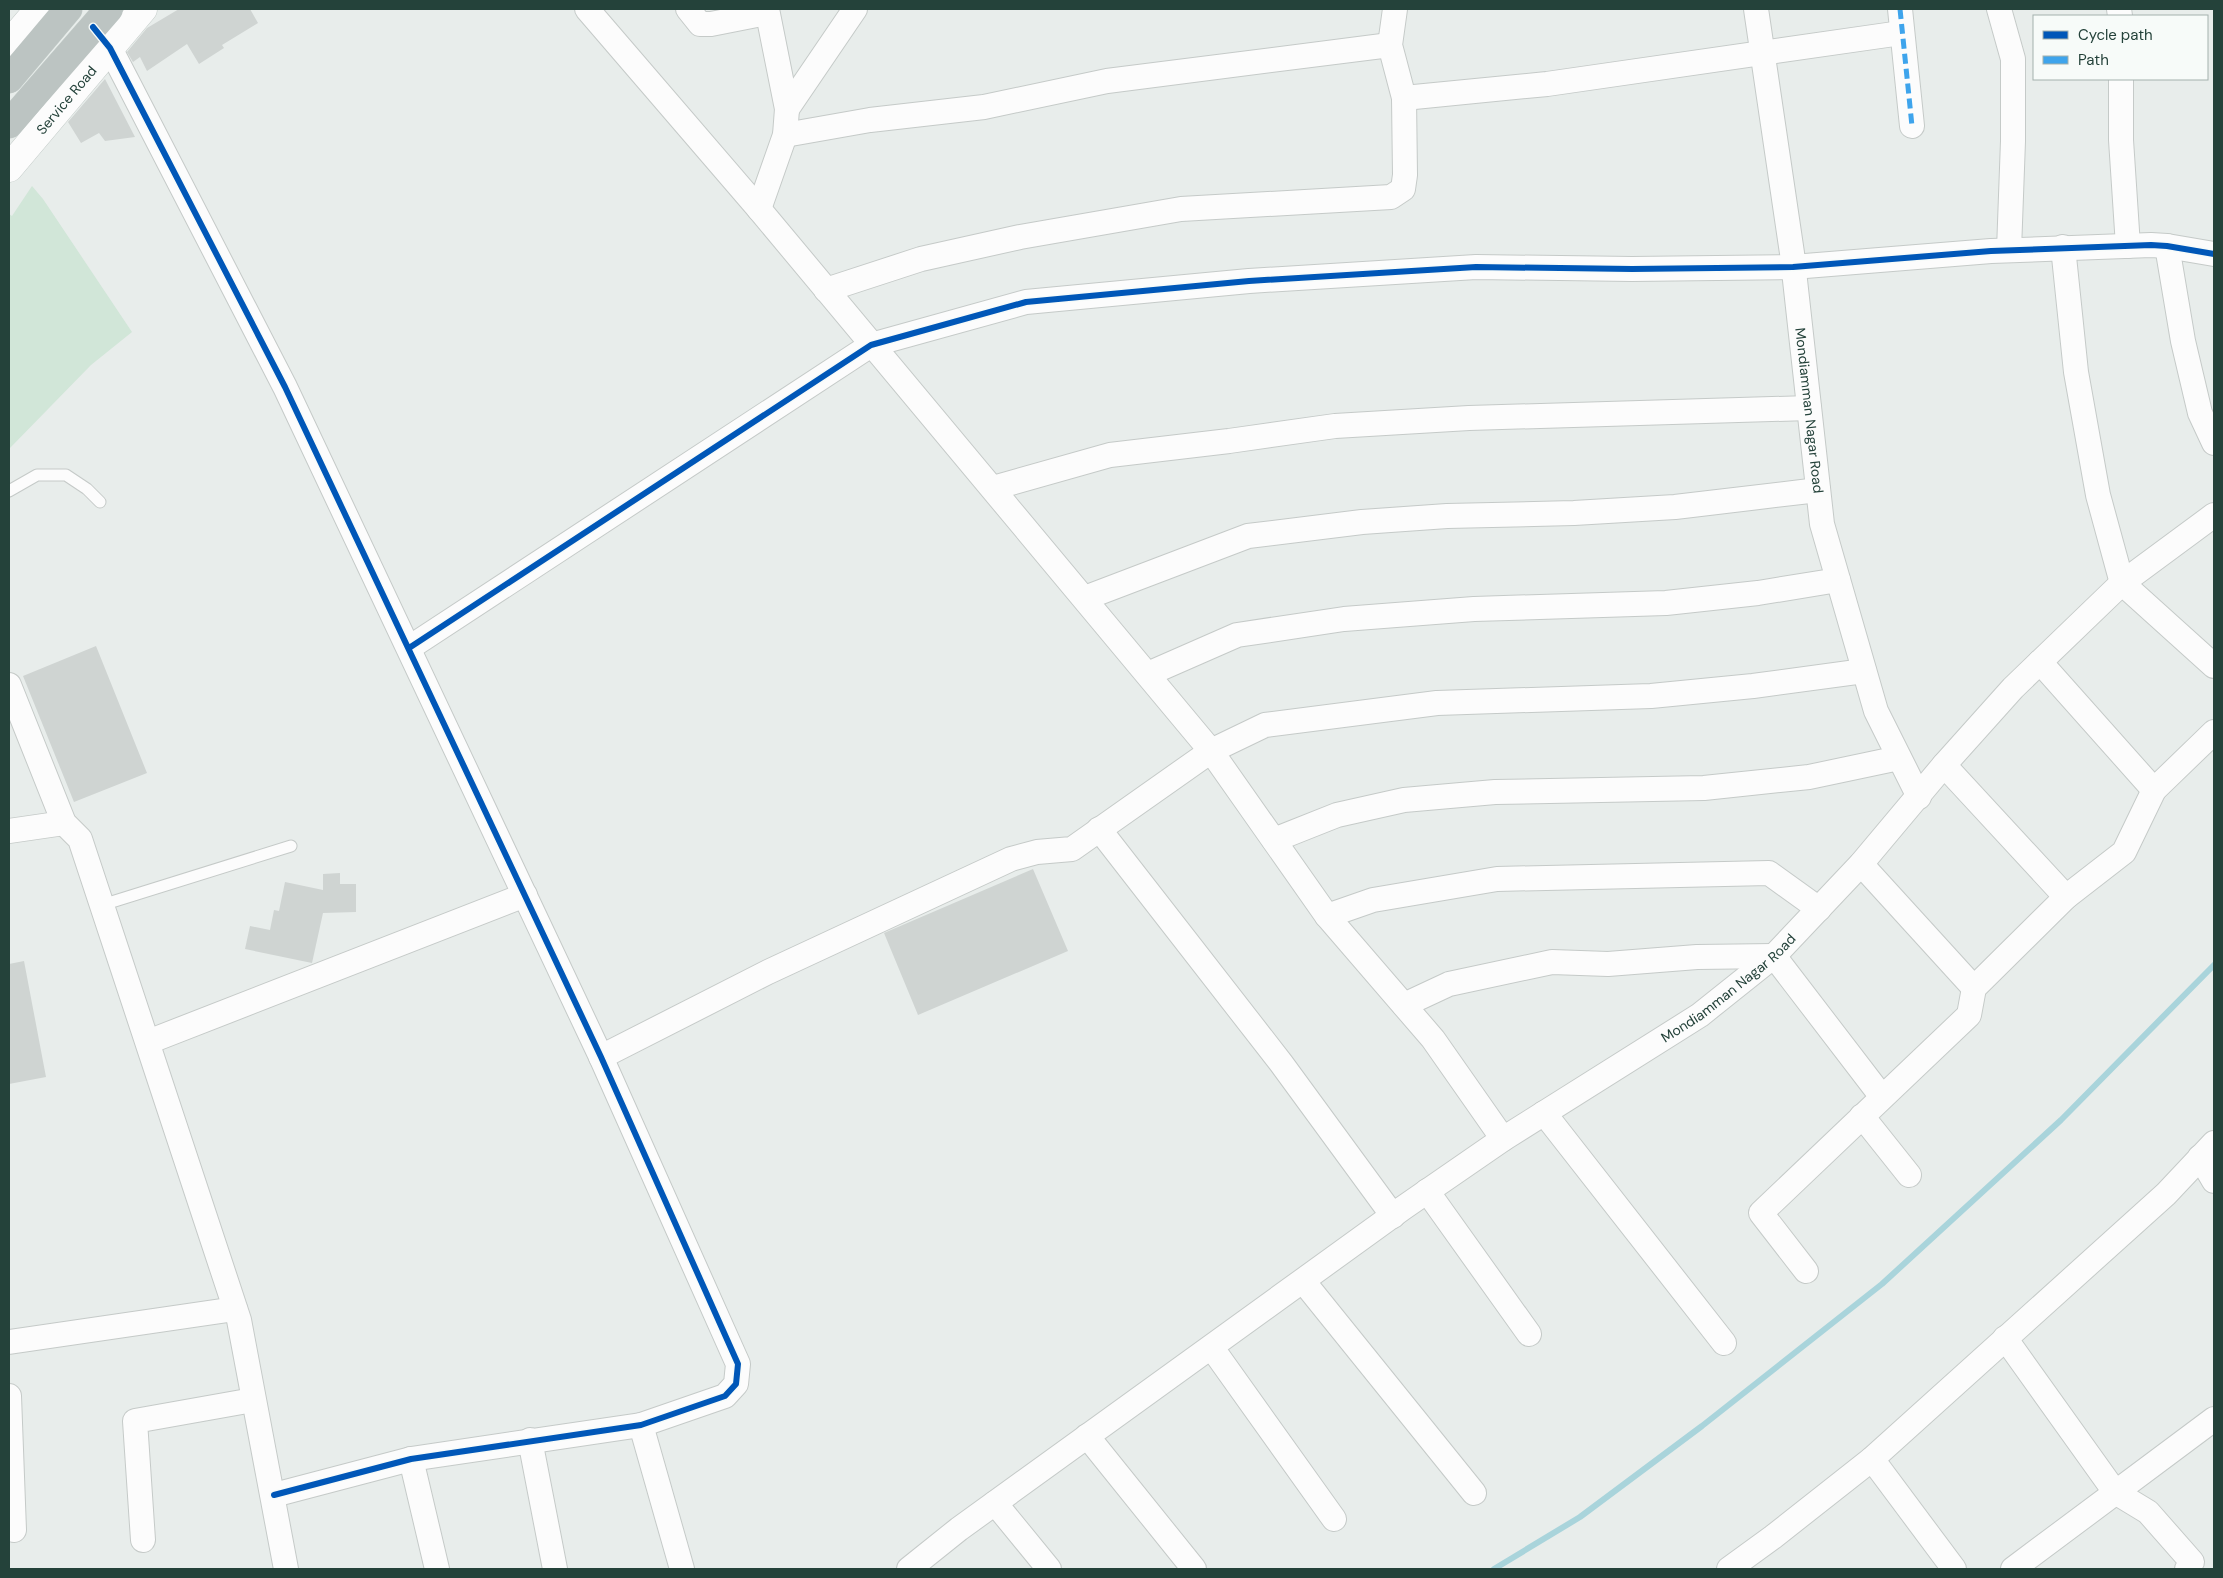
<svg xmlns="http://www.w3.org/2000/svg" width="2223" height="1578" font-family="'DM Sans',sans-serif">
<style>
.green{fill:#d1e6d8}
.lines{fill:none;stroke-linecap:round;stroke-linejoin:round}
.stream{stroke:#a9d4db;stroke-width:6}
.building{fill:#cfd4d2}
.lane-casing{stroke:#c5cac8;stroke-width:13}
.street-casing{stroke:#c5cac8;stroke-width:26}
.secondary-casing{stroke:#c3cbc8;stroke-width:29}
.highway-casing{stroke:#c3ccc9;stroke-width:29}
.lane{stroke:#fcfcfc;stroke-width:11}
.street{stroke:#fcfcfc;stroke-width:24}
.secondary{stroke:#fcfcfc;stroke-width:28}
.highway{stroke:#bcc4c2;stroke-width:28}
.quiet{stroke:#3ea4ec;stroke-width:5;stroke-dasharray:10 5;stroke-linecap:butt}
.cycleway-casing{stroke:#f7fbf9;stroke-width:9}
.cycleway{stroke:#0057b8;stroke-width:6}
.labels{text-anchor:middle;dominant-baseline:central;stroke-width:4;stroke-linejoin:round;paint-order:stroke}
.street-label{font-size:14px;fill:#24423a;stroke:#f7fbf9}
</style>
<rect width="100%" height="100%" fill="#e8edeb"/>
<path class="green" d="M 32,186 L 43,199 L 132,332 L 91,365 L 9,449 L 9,214 L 12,216 Z"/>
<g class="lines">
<path class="stream" d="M 1494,1569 L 1580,1517 L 1702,1426 L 1882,1284 L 2061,1120 L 2214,965"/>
</g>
<path class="building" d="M 179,9 L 250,9 L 258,23 L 222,45 L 224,48 L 199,64 L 187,44 L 147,71 L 140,57 L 133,62 L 127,52 L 147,28 Z
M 105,79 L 135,137 L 105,141 L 99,133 L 81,143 L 68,122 Z
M 96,646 L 147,773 L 74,802 L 23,676 Z
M 1033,869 L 1068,951 L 918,1015 L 884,933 Z
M 340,873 L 340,884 L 356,884 L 356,912 L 323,913 L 312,963 L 245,949 L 250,926 L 270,930 L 274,910 L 279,911 L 285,882 L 323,890 L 323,874 Z
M 24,961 L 46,1077 L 9,1084 L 9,964 Z"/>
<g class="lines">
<defs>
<path id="lane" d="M 9,491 L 37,475 L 66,475 L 87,489 L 100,502
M 102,905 L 291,846"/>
<g id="street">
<path d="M 587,9 L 759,209 L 1211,751 L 1327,916 L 1433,1039 L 1503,1139"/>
<path d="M 688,9 L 700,24 L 711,24 L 767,13"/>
<path id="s1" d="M 1756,9 L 1792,253 L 1822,524 L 1876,711 L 1919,797"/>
<path d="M 1900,9 L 1912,126"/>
<path d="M 1999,9 L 2013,59 L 2013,141 L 2009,250"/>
<path d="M 2119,9 L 2120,16"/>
<path d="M 99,34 L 110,48 L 285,387 L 601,1057 L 738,1364 L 736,1384 L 725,1396 L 641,1425 L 411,1459 L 274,1495"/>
<path d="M 2121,79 L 2121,140 L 2128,246"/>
<path d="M 1404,98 L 1547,84 L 1901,33"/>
<path d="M 787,109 L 855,9"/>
<path d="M 785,135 L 870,120 L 984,107 L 1107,81 L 1390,45"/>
<path d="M 759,209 L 785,135 L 787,109 L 767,9"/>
<path d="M 2167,246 L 2183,341 L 2200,413 L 2214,443"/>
<path d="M 2063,247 L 2076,372 L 2098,495 L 2122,583 L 2214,666"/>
<path d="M 826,290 L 921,259 L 1020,237 L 1181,209 L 1391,197 L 1403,189 L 1405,175 L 1404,98 L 1390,45 L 1395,9"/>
<path d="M 993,488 L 1110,455 L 1229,441 L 1335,426 L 1469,418 L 1809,408"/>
<path d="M 1085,598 L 1248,536 L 1362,522 L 1447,516 L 1574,513 L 1675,507 L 1818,490"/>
<path d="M 409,648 L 871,345 L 1026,302 L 1249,281 L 1476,267 L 1632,269 L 1793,267 L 1991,251 L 2151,245 L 2167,246 L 2214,254"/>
<path d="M 2040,662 L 2154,790"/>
<path d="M 1148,674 L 1237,635 L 1344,619 L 1474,609 L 1666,603 L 1758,593 L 1838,580"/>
<path d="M 9,685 L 64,823 L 80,839 L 239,1320 L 286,1569"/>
<path d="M 1944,765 L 2066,897"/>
<path d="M 1099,829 L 1281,1063 L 1393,1216"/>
<path d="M 9,831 L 64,823"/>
<path d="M 1274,840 L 1337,815 L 1404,800 L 1495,792 L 1704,788 L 1809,777 L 1899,758"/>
<path d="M 1861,864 L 1974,988"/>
<path d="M 1327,916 L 1373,900 L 1497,879 L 1769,873 L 1819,909"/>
<path d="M 1404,1005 L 1449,984 L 1552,962 L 1608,964 L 1697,957 L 1774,956 L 1882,1097"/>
<path d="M 148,1042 L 525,895"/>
<path d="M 601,1057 L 768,972 L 1011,859 L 1037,852 L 1072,849 L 1211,751 L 1265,725 L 1437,703 L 1651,696 L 1753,686 L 1864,671"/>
<path d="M 1544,1113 L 1724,1343"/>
<path d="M 1862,1116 L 1909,1175"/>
<path d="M 2200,1157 L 2214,1181"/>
<path d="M 1427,1191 L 1529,1334"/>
<path d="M 1806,1271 L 1761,1213 L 1969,1015 L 1974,988 L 2066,897 L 2124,852 L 2154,790 L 2214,732"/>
<path d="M 1303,1281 L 1474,1493"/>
<path d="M 2005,1338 L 2115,1492 L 2148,1512 L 2192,1562 L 2187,1569"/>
<path d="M 9,1342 L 235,1309"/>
<path d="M 1212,1348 L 1334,1519"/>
<path d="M 9,1396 L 14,1530"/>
<path d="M 641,1425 L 682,1569"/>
<path d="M 1087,1436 L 1194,1569"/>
<path d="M 530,1440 L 555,1569"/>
<path d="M 411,1459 L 437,1569"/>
<path d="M 1872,1459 L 1954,1569"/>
<path d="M 995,1503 L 1049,1569"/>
<path d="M 143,1540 L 135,1421 L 253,1400"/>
<path id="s2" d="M 909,1569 L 959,1529 L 1403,1208 L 1503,1139 L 1700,1015 L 1774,956 L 1861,864 L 1944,765 L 2013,688 L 2122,583 L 2214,515"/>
<path d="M 1729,1569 L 1773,1537 L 1872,1459 L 2166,1194 L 2214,1143"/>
<path d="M 2013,1569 L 2214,1419"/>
</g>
<g id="secondary">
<path d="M 9,44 L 39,9"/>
<path id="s3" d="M 9,168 L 143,9"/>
</g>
<path id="highway" d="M 9,79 L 68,9
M 9,124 L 109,9"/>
</defs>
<use href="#lane" class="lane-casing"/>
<use href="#street" class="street-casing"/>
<use href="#secondary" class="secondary-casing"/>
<use href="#highway" class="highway-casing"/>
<use href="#lane" class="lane"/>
<use href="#street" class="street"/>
<use href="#secondary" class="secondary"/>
<use href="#highway" class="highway"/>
<path class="quiet" d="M 1900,9 L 1912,126"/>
<defs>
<path id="cycleway" d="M 93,27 L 110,48 L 285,387 L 601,1057 L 738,1364 L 736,1384 L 725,1396 L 641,1425 L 411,1459 L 274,1495
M 409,648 L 871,345 L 1026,302 L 1249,281 L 1476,267 L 1632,269 L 1793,267 L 1991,251 L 2151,245 L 2167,246 L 2214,254"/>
</defs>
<use href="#cycleway" class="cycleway-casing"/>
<use href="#cycleway" class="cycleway"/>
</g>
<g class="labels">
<g class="street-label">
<text stroke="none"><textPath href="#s3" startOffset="89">Service Road</textPath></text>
<text stroke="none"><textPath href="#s1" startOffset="405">Mondiamman Nagar Road</textPath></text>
<text stroke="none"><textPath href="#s2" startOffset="1005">Mondiamman Nagar Road</textPath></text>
</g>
</g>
<rect width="2223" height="1578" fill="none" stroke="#24423a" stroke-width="20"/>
<rect x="2033" y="15" width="175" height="65" fill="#f7fbf9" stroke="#a3b1ad"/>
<rect x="2043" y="31" width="25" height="8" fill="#0057b8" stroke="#a3b1ad"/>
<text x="2078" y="40" font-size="15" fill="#24423a">Cycle path</text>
<rect x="2043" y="56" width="25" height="8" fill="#3ea4ec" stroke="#a3b1ad"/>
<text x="2078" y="65" font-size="15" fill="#24423a">Path</text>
</svg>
